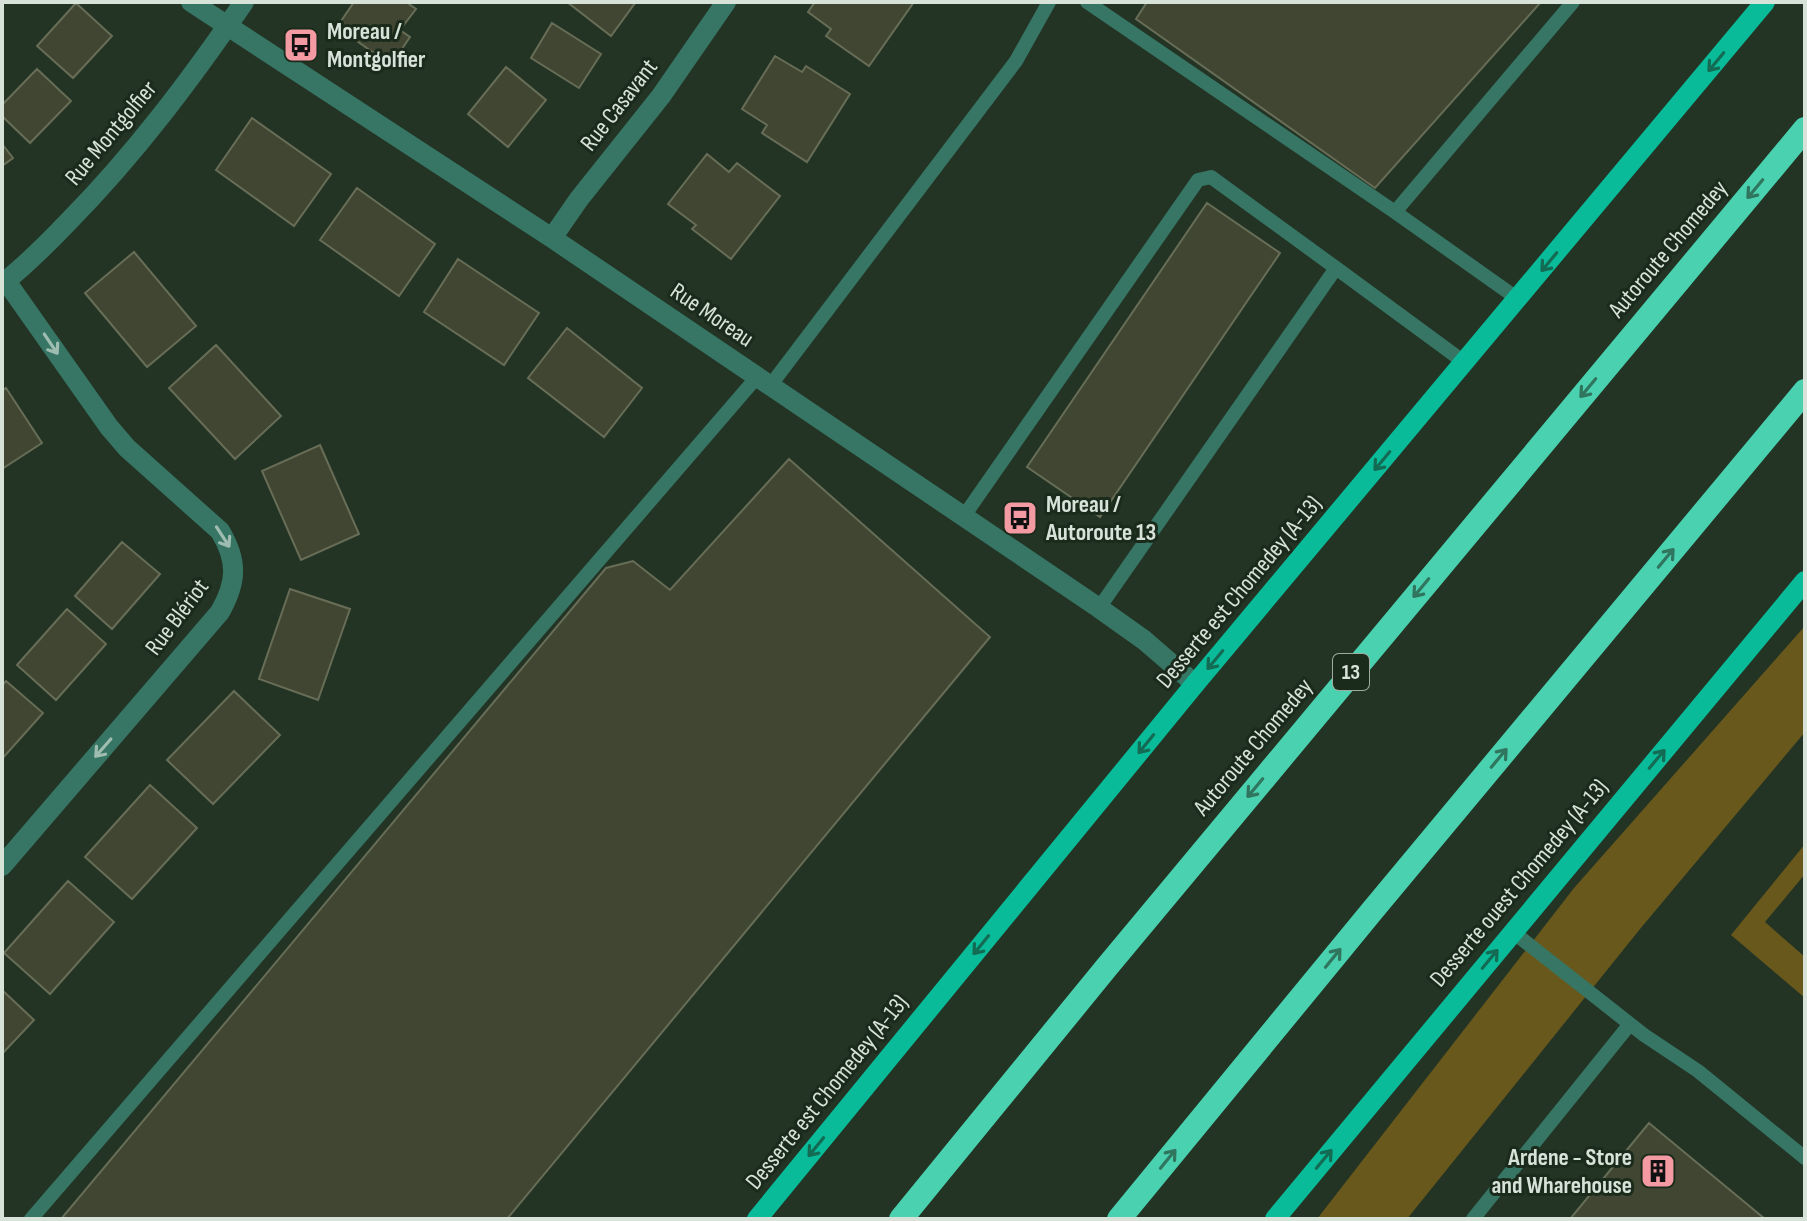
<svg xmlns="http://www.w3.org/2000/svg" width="1807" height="1221" font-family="'Sofia Sans Condensed',sans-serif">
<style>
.green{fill:#68581c}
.building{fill:#404631;stroke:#676d56;stroke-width:2}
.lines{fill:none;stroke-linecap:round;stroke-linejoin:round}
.service{stroke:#377665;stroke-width:14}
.minor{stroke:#377665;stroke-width:20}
.primary{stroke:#0abb9a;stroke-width:20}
.motorway{stroke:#4ad1b0;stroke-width:24}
.oneway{stroke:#136b54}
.oneway2{stroke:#30755e}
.oneway3{stroke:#9fbcb0}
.labels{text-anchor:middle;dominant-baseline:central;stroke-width:6;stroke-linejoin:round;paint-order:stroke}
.shield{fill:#1a2a1b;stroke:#9eab9f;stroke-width:2}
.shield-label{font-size:22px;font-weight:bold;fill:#d7e2d8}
.poi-label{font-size:24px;font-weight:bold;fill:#d7e2d8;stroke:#1a2a1b;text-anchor:start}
.street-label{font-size:24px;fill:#d7e2d8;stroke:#1a2a1b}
</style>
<rect width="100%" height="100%" fill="#233425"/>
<path class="green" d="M 1805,626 L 1805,732 L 1640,929 L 1407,1219 L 1317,1219 L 1574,888 Z
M 1805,844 L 1805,874 L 1765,922 L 1805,957 L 1805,998 L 1731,935 Z"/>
<path class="building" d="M 354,2 L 406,2 L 416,9 L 400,30 L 410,37 L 391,65 L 337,27 Z
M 567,2 L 634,2 L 635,3 L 611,36 Z
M 815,2 L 914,2 L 869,66 L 826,36 L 831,29 L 808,12 Z
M 1147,2 L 1541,2 L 1375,188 L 1136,19 Z
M 76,3 L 112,36 L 73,78 L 37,46 Z
M 552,23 L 601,54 L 579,88 L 531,58 Z
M 775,56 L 802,72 L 806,66 L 850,94 L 807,162 L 762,133 L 767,125 L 742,109 Z
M 506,67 L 546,100 L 508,147 L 468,114 Z
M 37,69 L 71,101 L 30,143 L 2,116 L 2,105 Z
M 252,118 L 331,174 L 294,226 L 216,170 Z
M 2,144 L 13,158 L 2,166 Z
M 707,154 L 729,172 L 737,163 L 780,196 L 731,259 L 692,229 L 696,225 L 668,204 Z
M 357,188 L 435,244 L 399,296 L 320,240 Z
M 1207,203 L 1280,253 L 1100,517 L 1027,467 Z
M 134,252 L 196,326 L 147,367 L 85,293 Z
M 458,259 L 539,313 L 504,365 L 424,312 Z
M 567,328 L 642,388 L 604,437 L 528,378 Z
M 216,345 L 281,416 L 235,459 L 169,388 Z
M 6,388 L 42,443 L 2,469 L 2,391 Z
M 320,445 L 359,534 L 301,560 L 262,471 Z
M 789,459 L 990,637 L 507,1219 L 61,1219 L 606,568 L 633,561 L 670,590 Z
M 122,542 L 160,574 L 112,629 L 75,596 Z
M 290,589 L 350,609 L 318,700 L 259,679 Z
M 67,609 L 106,644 L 56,700 L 17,665 Z
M 6,681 L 43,713 L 2,759 L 2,686 Z
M 234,691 L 280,735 L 213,804 L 167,760 Z
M 150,785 L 197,828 L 132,899 L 85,857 Z
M 68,881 L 114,922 L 50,994 L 4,953 Z
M 2,990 L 34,1020 L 2,1054 Z
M 1649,1123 L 1765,1219 L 1570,1219 Z"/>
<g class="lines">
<path class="service" d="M 1087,2 L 1395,212
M 1518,299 L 1395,212 L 1573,2
M 770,386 L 1016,61 L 1049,2
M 964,516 L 1198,180 L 1211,177 L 1336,268
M 1099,608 L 1336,268 L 1464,362
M 1513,932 L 1644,1035 L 1698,1071 L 1805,1158
M 31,1219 L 757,377
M 1473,1219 L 1630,1024"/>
<path class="minor" d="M 191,2 L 552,238 L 1099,608 L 1144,640 L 1195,684
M 552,238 L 579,199 L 661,96 L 726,2
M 2,284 C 26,265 48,243 69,221 C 135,154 191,79 244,2
M 2,866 L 220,612 C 237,582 238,561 220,531 L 127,448 L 109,427 L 6,281"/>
<path class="primary" d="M 757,1219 L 1195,684 L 1765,2
M 1275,1219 L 1805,581"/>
<path class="motorway" d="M 901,1219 L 1106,968 L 1805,129
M 1119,1219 L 1372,911 L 1805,391"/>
</g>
<defs><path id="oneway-shaft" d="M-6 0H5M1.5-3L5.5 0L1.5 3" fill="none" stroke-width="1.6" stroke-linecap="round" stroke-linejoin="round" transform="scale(2)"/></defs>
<g class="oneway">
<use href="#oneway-shaft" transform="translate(1716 62) rotate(130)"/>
<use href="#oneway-shaft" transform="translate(1549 262) rotate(130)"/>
<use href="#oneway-shaft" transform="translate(1382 461) rotate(130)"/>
<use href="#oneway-shaft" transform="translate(1215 660) rotate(130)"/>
<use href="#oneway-shaft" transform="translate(1146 744) rotate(129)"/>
<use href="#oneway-shaft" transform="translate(1657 759) rotate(-50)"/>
<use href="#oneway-shaft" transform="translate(981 945) rotate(129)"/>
<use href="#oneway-shaft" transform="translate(1490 959) rotate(-50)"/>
<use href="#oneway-shaft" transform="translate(816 1147) rotate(129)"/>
<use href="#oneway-shaft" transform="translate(1324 1159) rotate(-50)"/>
</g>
<g class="oneway2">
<use href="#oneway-shaft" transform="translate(1755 189) rotate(130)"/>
<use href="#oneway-shaft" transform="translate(1588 388) rotate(130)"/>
<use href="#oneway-shaft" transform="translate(1666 558) rotate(-50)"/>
<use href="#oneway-shaft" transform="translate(1421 588) rotate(130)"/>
<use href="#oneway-shaft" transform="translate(1499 758) rotate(-50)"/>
<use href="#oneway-shaft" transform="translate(1255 788) rotate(130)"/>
<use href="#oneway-shaft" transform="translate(1333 958) rotate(-51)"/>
<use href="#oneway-shaft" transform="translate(1168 1159) rotate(-51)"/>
</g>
<g class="oneway3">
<use href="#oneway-shaft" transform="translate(51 344) rotate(56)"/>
<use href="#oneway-shaft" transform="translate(223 537) rotate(57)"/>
<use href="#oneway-shaft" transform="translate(103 748) rotate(131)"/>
</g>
<defs>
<symbol id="bus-square" viewBox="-11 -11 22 22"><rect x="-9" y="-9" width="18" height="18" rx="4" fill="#f49aa2" stroke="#1a2a1b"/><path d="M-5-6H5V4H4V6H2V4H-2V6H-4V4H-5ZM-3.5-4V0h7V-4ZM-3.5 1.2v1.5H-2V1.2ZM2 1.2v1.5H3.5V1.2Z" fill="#111"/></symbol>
<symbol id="building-square" viewBox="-11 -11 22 22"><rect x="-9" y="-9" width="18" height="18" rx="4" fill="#f49aa2" stroke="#1a2a1b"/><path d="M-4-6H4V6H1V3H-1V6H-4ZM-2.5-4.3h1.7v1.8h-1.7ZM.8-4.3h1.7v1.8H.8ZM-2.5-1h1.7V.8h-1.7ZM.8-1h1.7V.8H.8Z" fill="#111"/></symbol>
</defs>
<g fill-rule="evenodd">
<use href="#bus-square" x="281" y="25" width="40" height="40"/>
<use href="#bus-square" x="1000" y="498" width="40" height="40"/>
<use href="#building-square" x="1638" y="1151" width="40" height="40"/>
</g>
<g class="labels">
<rect class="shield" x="1333" y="654" width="36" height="36" rx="6"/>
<g class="shield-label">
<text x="1351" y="672">13</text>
</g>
<g class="poi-label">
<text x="327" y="31">Moreau /<tspan x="327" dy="28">Montgolfier</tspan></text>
<text x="1046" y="504">Moreau /<tspan x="1046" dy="28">Autoroute 13</tspan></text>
<text x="1632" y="1157" text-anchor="end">Ardene - Store<tspan x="1632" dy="28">and Wharehouse</tspan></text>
</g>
<g class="street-label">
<text transform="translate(619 105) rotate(-52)">Rue Casavant</text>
<text transform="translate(111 133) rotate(-50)">Rue Montgolfier</text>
<text transform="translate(1668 249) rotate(-50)">Autoroute Chomedey</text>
<text transform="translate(712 315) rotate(34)">Rue Moreau</text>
<text transform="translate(1239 592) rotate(-50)">Desserte est Chomedey (A-13)</text>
<text transform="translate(177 617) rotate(-53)">Rue Blériot</text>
<text transform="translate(1253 747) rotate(-50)">Autoroute Chomedey</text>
<text transform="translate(1519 883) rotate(-50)">Desserte ouest Chomedey (A-13)</text>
<text transform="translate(827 1092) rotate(-51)">Desserte est Chomedey (A-13)</text>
</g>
</g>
<rect width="1807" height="1221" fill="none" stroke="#d7e2d8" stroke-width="8"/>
</svg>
